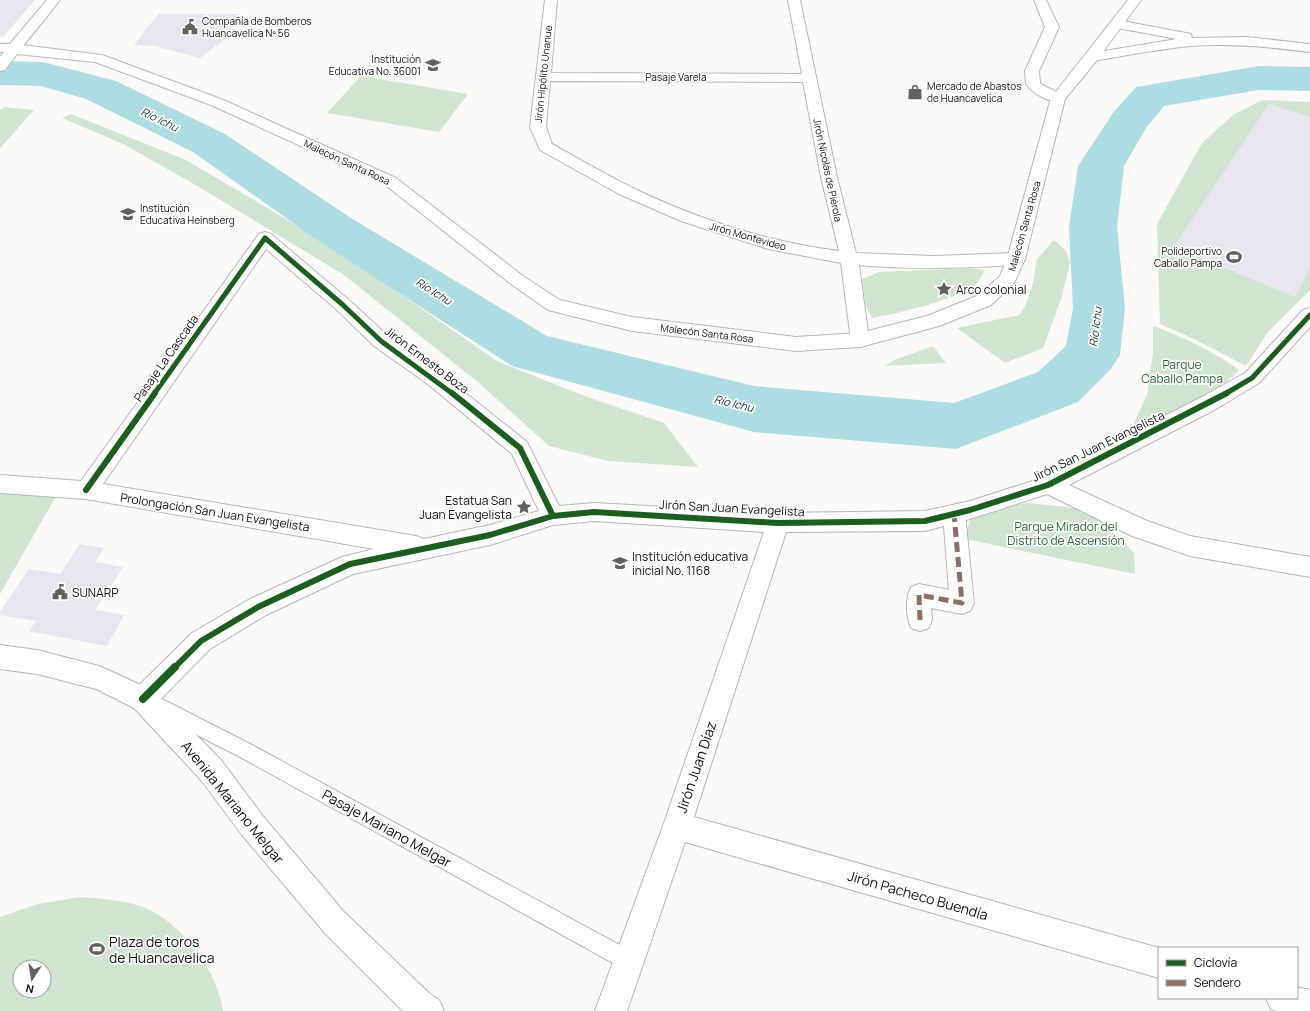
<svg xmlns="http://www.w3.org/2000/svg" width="1310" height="1011" font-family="Manrope,sans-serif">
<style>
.green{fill:#d1e4d2;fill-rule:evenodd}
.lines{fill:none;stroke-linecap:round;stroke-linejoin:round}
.river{fill:#addde2;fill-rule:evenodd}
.building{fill:#e8e5ee}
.service-casing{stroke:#b7b6b5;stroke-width:2}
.pedestrian-casing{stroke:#b7b6b5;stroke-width:2}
.minor-casing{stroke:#b7b6b5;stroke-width:2}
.secondary-casing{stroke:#b7b6b5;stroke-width:2}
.trunk-casing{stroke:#b7b6b5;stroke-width:2}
.service{fill:#fefefe;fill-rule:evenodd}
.pedestrian{fill:#fefefe;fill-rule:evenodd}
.minor{fill:#fefefe;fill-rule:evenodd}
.secondary{fill:#fefefe;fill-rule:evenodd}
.trunk{fill:#fefefe;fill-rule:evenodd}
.quiet{stroke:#8d6e63;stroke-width:5;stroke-dasharray:10 5;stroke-linecap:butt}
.cycleway-far2-casing{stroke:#fff;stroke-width:7}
.cycleway-far1-casing{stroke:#fff;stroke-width:8}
.cycleway-casing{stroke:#fff;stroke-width:10}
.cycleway-far2{stroke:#1b5e20;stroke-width:5}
.cycleway-far1{stroke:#1b5e20;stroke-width:6}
.cycleway{stroke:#1b5e20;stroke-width:8}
.labels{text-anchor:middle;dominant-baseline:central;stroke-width:3.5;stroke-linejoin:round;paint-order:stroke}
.far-poi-label{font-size:10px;fill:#0f0f0e;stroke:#fff;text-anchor:start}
.far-street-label{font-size:10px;fill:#0f0f0e;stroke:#fff}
.far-water-label{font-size:11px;font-style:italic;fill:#103237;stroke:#fff}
.poi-label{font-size:12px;fill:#0f0f0e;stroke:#fff;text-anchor:start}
.street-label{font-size:12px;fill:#0f0f0e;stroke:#fff}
.park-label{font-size:12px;fill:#296534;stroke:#fff}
.near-street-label{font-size:14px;fill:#0f0f0e;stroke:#fff}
.near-poi-label{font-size:14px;fill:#0f0f0e;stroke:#fff;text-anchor:start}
</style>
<rect width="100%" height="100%" fill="#fbfaf9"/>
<path class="green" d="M 361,76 L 468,94 L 439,132 L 327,113 Z
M 1262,100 L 1310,102 L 1310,290 L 1268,332 L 1246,366 L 1194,339 L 1160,324 L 1157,224 L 1202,143 L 1233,115 Z
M 4,107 L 34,110 L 0,148 L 0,110 Z
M 71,114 L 186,160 L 286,219 L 366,270 L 497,361 L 582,395 L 664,423 L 698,467 L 608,461 L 549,446 L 479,383 L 344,275 L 194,184 L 123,144 L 62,118 Z
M 1054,240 L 1066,251 L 1070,262 L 1062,296 L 1043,348 L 1005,363 L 957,328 L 1019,315 L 1025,307 L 1033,283 L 1037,259 Z
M 970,268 L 985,270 C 982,275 979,282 975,285 C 961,299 893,314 872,318 L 866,306 L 862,279 L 879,272 Z
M 1153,326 C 1186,338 1211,350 1239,370 L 1223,385 L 1157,420 L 1131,430 L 1147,395 L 1153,352 Z
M 933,346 L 946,363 L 884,366 L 897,359 Z
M 0,475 L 63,484 L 0,594 Z
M 1029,503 C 1043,505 1058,505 1072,508 C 1095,512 1119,536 1134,553 L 1135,574 L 965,539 L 970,520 L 1016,504 Z
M 80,897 C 104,899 130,900 152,911 C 186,929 218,973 223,1011 L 0,1011 L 0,917 L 38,904 ZM 20,967 L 44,967 L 44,991 L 20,991 Z"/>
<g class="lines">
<path class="river" d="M 0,61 L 43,62 L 116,81 L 225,134 L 351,218 L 547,336 L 754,386 L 954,403 L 1038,372 L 1066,346 L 1073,308 L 1069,227 L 1078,166 L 1113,113 L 1136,87 L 1259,66 L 1310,67 L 1310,91 L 1259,90 L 1164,106 L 1146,128 L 1124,166 L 1117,227 L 1125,308 L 1120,355 L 1111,369 L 1078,402 L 956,449 L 754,432 L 512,366 L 317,240 L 193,152 L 86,99 L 41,86 L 0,85 Z"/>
</g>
<path class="building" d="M 0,0 L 35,0 L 3,37 L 0,37 Z
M 158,14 L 240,14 L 225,39 L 200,58 L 155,46 L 134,45 Z
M 1269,104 L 1310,117 L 1310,267 L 1295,297 L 1174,247 Z
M 80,544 L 104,548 L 95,562 L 123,567 L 95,610 L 124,615 L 107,646 L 29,631 L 36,621 L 0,615 L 0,612 L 29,569 L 60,574 Z"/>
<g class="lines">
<defs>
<path id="service" d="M 162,699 L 254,746 L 636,954 L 639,961 L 636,968 L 629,971 L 622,968 L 242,758 L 156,714 L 153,708 L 156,702 Z"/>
<path id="pedestrian" d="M 954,505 L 962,507 L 965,514 L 974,603 L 970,611 L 962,614 L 931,608 L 932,620 L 929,628 L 920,631 L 911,628 C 906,616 905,599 911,587 L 919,584 L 949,590 L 943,514 L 946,507 Z"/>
<path id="minor" d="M 47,0 L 60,0 L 19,51 L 9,51 L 7,48 L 9,45 Z
M 545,0 L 557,0 L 551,73 L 802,74 L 788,0 L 800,0 L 837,177 L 856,253 L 933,256 L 1016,253 L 1022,255 L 1025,259 L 1022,263 L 1016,265 C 964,268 911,270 859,265 L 869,340 L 867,345 L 860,347 L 853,345 L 851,340 L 841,263 L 768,249 L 681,221 L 619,194 L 540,150 L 530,127 ZM 550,81 L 803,82 L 821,177 L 839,251 C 770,242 703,221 641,192 C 610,177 581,160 552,144 L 546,127 Z
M 1034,0 L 1046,0 L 1059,27 L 1039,71 L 1040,83 C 1047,89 1060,91 1065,98 L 1063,101 C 1051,104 1033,94 1026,84 L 1025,71 L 1045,27 Z
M 1117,20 L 1186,33 L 1191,34 L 1192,38 L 1246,37 L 1310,44 L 1310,52 C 1271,47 1231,43 1191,46 C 1158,49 1125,56 1092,61 L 1087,60 L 1085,57 L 1087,54 L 1092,53 L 1177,39 L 1112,27 L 1110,24 Z
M 265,232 L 271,234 L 349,300 L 388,336 L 443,375 L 527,442 L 559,506 L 594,503 L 778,513 L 925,511 L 970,501 L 1042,478 L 1202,397 L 1245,373 L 1303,310 L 1310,308 L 1310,327 L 1259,383 L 1216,409 L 1069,485 L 1147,521 L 1190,536 L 1310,557 L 1310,577 L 1190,556 L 1132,536 L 1047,494 L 970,519 L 925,531 L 786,532 L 694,817 L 1159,948 L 1159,978 L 685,842 L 627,1011 L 595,1011 L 663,826 L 764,532 L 594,521 L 553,525 L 490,545 L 353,574 L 266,615 L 210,649 L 152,708 L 143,712 L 134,708 L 130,699 L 134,690 L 192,633 L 250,599 L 342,557 L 374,549 L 86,499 L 0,493 L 0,475 L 81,481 L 259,234 ZM 266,249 L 337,310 L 374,346 L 429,385 L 512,454 L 539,511 L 490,525 L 424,539 L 416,536 L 103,484 Z
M 1297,987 L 1310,990 L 1310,1011 L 1276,1011 L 1271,1009 L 1266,998 L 1297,998 Z"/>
<path id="secondary" d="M 1128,0 L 1141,0 L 1097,60 L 1065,99 L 1025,259 L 1014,283 L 991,305 L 939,326 L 860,347 L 796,351 L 632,331 L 548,310 L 511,284 L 384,184 L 211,105 L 95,62 L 17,54 L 5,70 L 0,71 L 0,57 L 4,52 L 0,52 L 0,44 L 14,44 L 102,55 L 221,99 L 396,178 L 523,276 L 560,300 L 632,317 L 796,337 L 860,333 L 927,316 L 979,295 L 1000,276 L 1007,259 L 1051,98 Z"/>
<path id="trunk" d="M 0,645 L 37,650 L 99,666 L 152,690 L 221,760 L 262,815 L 344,912 L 429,993 L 439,1000 L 444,1011 L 403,1011 L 324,932 L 242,835 L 201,780 L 134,708 L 96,689 L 37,674 L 0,669 Z"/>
</defs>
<use href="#service" class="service-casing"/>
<use href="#pedestrian" class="pedestrian-casing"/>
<use href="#minor" class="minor-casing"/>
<use href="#secondary" class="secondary-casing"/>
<use href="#trunk" class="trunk-casing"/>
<use href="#service" class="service"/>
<use href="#pedestrian" class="pedestrian"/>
<use href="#minor" class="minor"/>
<use href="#secondary" class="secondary"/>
<use href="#trunk" class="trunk"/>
<path class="quiet" d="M 920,620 L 919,595 L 962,603 L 954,514"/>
<defs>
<path id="cycleway-far2" d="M 154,394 L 265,238 L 343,305 L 381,341 L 453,394
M 1225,394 L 1252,378 L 1310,315"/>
<path id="cycleway-far1" d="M 452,393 L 520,448 L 553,516
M 86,490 L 155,393
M 174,668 L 201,641 L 258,607 L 350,564 L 490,535 L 553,516 L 594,512 L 778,523 L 925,521 L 970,510 L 1048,485 L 1227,393"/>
<path id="cycleway" d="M 143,699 L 175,667"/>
</defs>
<use href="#cycleway-far2" class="cycleway-far2-casing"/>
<use href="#cycleway-far1" class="cycleway-far1-casing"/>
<use href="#cycleway" class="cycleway-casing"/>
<use href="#cycleway-far2" class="cycleway-far2"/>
<use href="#cycleway-far1" class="cycleway-far1"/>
<use href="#cycleway" class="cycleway"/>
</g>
<defs>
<symbol id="civic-bare" viewBox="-9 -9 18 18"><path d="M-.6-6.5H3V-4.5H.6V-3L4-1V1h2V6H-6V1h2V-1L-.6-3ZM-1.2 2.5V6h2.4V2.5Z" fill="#626160" stroke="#fff" stroke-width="2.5" paint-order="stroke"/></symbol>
<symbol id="school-bare" viewBox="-9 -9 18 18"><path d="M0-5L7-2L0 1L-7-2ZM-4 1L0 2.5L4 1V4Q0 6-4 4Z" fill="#626160" stroke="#fff" stroke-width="2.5" paint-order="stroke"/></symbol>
<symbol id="shop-bare" viewBox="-9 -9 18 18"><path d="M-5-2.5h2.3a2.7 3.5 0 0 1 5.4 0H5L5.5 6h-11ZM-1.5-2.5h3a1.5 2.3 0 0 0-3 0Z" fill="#626160" stroke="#fff" stroke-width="2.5" paint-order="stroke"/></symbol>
<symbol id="stadium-bare" viewBox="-9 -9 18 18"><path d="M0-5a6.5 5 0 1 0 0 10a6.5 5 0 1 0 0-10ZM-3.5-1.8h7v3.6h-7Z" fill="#626160" stroke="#fff" stroke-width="2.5" paint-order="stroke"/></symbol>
<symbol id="sight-bare" viewBox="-9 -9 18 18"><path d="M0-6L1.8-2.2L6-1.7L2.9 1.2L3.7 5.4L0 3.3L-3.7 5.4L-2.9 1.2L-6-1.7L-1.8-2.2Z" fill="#626160" stroke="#fff" stroke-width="2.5" paint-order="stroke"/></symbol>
</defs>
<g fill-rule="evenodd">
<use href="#civic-bare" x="179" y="16" width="22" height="22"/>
<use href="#school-bare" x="422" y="54" width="22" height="22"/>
<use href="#shop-bare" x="904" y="81" width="22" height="22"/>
<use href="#school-bare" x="117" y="203" width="22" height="22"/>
<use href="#stadium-bare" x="1223" y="246" width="22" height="22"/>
<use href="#sight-bare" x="933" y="278" width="22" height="22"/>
<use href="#sight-bare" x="513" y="496" width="22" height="22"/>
<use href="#school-bare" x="609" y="552" width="22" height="22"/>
<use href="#civic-bare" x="49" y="581" width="22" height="22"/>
<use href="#stadium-bare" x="86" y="938" width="22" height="22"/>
</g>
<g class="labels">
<g class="far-poi-label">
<text x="202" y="21">Compañía de Bomberos<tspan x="202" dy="12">Huancavelica Nº 56</tspan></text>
<text x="421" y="59" text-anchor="end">Institución<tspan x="421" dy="12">Educativa No. 36001</tspan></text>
<text x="927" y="86">Mercado de Abastos<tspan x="927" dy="12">de Huancavelica</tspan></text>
<text x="140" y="208">Institución<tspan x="140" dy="12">Educativa Heinsberg</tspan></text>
<text x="1222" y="251" text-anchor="end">Polideportivo<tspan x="1222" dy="12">Caballo Pampa</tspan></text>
</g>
<g class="far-street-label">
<text transform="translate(543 74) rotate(-84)">Jirón Hipólito Unanue</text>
<text x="676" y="77">Pasaje Varela</text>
<text transform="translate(347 162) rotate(25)">Malecón Santa Rosa</text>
<text transform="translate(828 170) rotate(78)">Jirón Nicolás de Piérola</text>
<text transform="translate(1024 226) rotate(-74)">Malecón Santa Rosa</text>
<text transform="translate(748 236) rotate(16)">Jirón Montevideo</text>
<text transform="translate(707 333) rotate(7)">Malecón Santa Rosa</text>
</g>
<g class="far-water-label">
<text transform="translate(160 119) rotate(26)">Río Ichu</text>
<text transform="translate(434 291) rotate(32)">Río Ichu</text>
<text transform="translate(1095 327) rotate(-83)">Río Ichu</text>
<text transform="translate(734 403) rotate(14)">Río Ichu</text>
</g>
<g class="poi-label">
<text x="956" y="289">Arco colonial</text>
<text x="512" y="500" text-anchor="end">Estatua San<tspan x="512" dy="14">Juan Evangelista</tspan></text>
<text x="632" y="556">Institución educativa<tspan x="632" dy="14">inicial No. 1168</tspan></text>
<text x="72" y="592">SUNARP</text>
</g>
<g class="street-label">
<text transform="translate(166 358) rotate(-55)">Pasaje La Cascada</text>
<text transform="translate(427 360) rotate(37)">Jirón Ernesto Boza</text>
<text transform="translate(1098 446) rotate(-26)">Jirón San Juan Evangelista</text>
<text transform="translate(732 508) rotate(3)">Jirón San Juan Evangelista</text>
<text transform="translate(215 512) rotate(9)">Prolongación San Juan Evangelista</text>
</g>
<g class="park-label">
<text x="1182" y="364">Parque<tspan x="1182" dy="14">Caballo Pampa</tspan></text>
<text x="1066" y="526">Parque Mirador del<tspan x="1066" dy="14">Distrito de Ascensión</tspan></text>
</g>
<g class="near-street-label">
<text transform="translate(696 767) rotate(-71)">Jirón Juan Díaz</text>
<text transform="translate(233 802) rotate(51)">Avenida Mariano Melgar</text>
<text transform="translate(387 828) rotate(29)">Pasaje Mariano Melgar</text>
<text transform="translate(918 895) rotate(16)">Jirón Pacheco Buendía</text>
</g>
<g class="near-poi-label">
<text x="109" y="941">Plaza de toros<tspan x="109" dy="16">de Huancavelica</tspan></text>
</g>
</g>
<rect x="1158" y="947" width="140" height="52" fill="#ffffff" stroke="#9f9f9f"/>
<rect x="1166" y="960" width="20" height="6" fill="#1b5e20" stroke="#9f9f9f"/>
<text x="1194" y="967" font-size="12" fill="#0f0f0e">Ciclovía</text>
<rect x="1166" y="980" width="20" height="6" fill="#8d6e63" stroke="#9f9f9f"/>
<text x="1194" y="987" font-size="12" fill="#0f0f0e">Sendero</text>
<g transform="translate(32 979) rotate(192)"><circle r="19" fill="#ffffff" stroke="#9f9f9f"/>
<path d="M0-3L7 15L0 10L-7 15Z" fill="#626160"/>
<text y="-6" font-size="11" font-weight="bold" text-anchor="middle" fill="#0f0f0e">N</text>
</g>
</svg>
